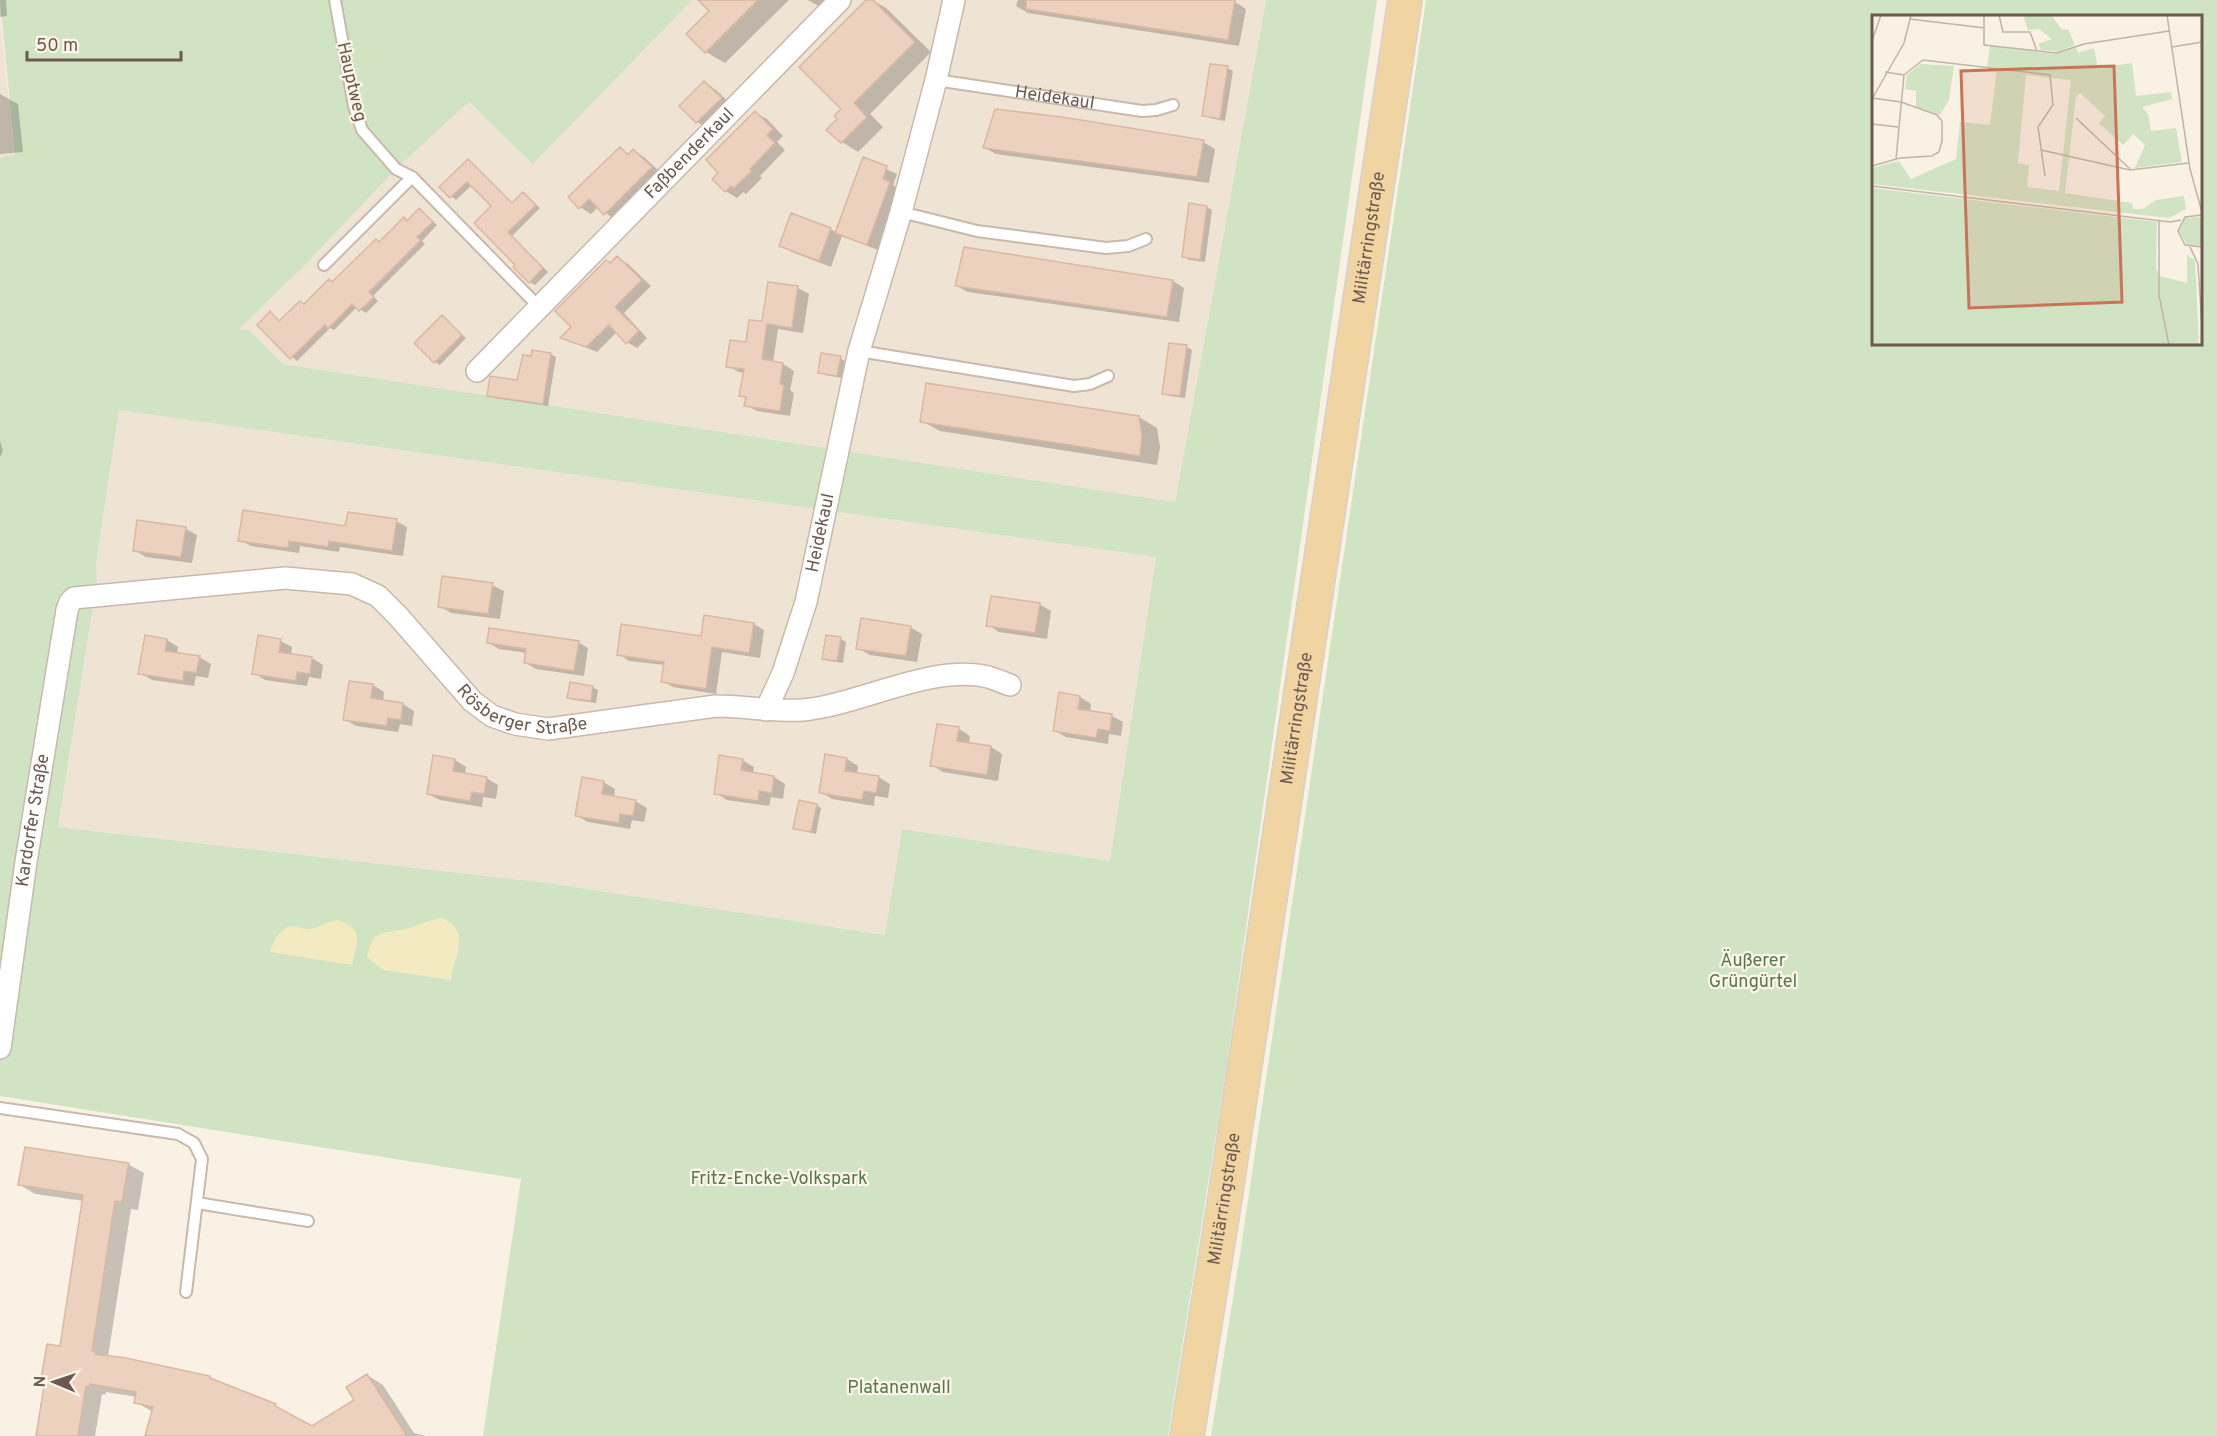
<svg xmlns="http://www.w3.org/2000/svg" width="2217" height="1436" font-family="Overpass,sans-serif">
<style>
.residential{fill:#efe3d3}
.green{fill:#d0e4c4;fill-rule:evenodd}
.sand{fill:#f4eac2}
.shadow{fill:#0003}
.building{fill:#ebd1be;stroke:#dbb8a1;stroke-width:1.5}
.lines{fill:none;stroke-linecap:round;stroke-linejoin:round}
.lane-casing{stroke:#c8b9ac;stroke-width:14}
.street-casing{stroke:#c8b9ac;stroke-width:24}
.primary-casing{stroke:#d6d1cd;stroke-width:36}
.lane{stroke:#fff;stroke-width:10}
.street{stroke:#fff;stroke-width:21}
.primary{stroke:#f0d5a3;stroke-width:33}
.labels{text-anchor:middle;dominant-baseline:central;stroke-width:4.5;stroke-linejoin:round;paint-order:stroke}
.street-label{font-size:18px;fill:#6d594d;stroke:#fcf5e9}
.park-label{font-size:18px;fill:#567849;stroke:#fcf5e9}
.inset-road{fill:none;stroke:#c1b4a7;stroke-width:1.5}
.view{fill:#ca7356;fill-opacity:0.15;stroke:#ca7356;stroke-width:3}
.inset-edge{fill:none;stroke:#6d594d;stroke-width:3}
</style>
<rect width="100%" height="100%" fill="#f9f1e3"/>
<path class="residential" d="M 692,0 L 1266,0 L 1175,502 L 283,364 L 250,331 L 238,329 L 305,265 L 396,169 L 469,102 L 533,163 Z
M 0,16 L 15,156 L 0,158 Z
M 119,410 L 1156,557 L 1110,861 L 902,829 L 886,935 L 548,883 L 58,827 L 97,581 L 96,563 Z"/>
<path class="green" d="M 0,0 L 692,0 L 533,164 L 469,102 L 396,169 L 305,265 L 239,329 L 250,331 L 283,364 L 1175,502 L 1266,0 L 1377,0 L 1225,1077 L 1168,1436 L 483,1436 L 521,1179 L 0,1096 L 0,158 L 15,155 ZM 119,410 L 1156,557 L 1110,861 L 902,829 L 885,935 L 548,883 L 58,827 L 97,581 L 96,563 Z
M 1426,0 L 2217,0 L 2217,1436 L 1211,1436 L 1239,1261 ZM 1874,16 L 2200,16 L 2200,344 L 1874,344 Z"/>
<path class="sand" d="M 441,918 C 473,931 454,955 451,980 L 383,970 L 367,957 C 374,926 383,935 409,928 C 420,925 430,920 441,918 Z
M 337,920 C 365,928 357,943 352,965 L 270,952 C 274,940 280,926 295,926 C 300,927 304,930 309,929 C 319,928 327,922 337,920 Z"/>
<path class="shadow" d="M 0,0 L 6,0 L 7,16 L 0,17 Z
M 726,0 L 789,0 L 725,63 L 706,52 Z
M 808,0 L 830,0 L 822,8 Z
M 868,0 L 872,0 L 886,8 L 931,52 L 870,114 L 883,127 L 858,152 L 842,142 L 839,119 Z
M 1018,0 L 1220,0 L 1235,2 L 1246,9 L 1239,46 L 1028,13 L 1016,6 Z
M 1227,68 L 1233,71 L 1225,121 L 1209,118 L 1204,115 Z
M 705,83 L 716,90 L 732,105 L 708,128 L 697,122 Z
M 0,94 L 18,104 L 23,152 L 0,154 Z
M 756,113 L 767,119 L 783,136 L 777,142 L 785,150 L 760,176 L 762,178 L 746,194 L 743,192 L 737,198 L 726,191 Z
M 1203,142 L 1215,149 L 1209,183 L 996,154 L 985,148 Z
M 620,149 L 630,154 L 634,151 L 644,157 L 661,173 L 615,220 L 598,207 L 591,214 L 580,207 Z
M 864,159 L 897,174 L 893,185 L 900,189 L 878,250 L 842,236 L 831,267 L 792,252 L 781,246 L 792,214 L 837,232 Z
M 468,161 L 513,204 L 524,194 L 540,208 L 512,236 L 548,272 L 535,285 L 530,282 L 517,265 L 493,206 L 472,185 L 456,200 L 441,187 Z
M 1191,205 L 1207,207 L 1212,210 L 1205,262 L 1189,260 L 1183,256 Z
M 420,210 L 437,225 L 422,241 L 425,244 L 373,296 L 378,301 L 366,313 L 357,307 L 334,330 L 330,328 L 297,361 L 259,325 L 270,313 L 281,322 L 305,305 L 380,243 L 404,219 L 408,222 Z
M 618,258 L 628,264 L 651,286 L 624,313 L 647,338 L 637,348 L 627,342 L 617,332 L 597,352 L 562,338 L 573,327 L 611,264 Z
M 1173,281 L 1184,288 L 1179,322 L 968,292 L 957,286 Z
M 769,283 L 798,288 L 809,294 L 803,333 L 778,329 L 773,363 L 783,364 L 794,371 L 790,390 L 794,393 L 790,416 L 757,411 L 746,405 L 747,398 L 741,395 L 744,373 L 739,372 L 728,366 L 763,323 Z
M 442,317 L 466,338 L 440,365 L 435,362 Z
M 1187,347 L 1192,350 L 1185,398 L 1169,396 L 1164,393 Z
M 550,354 L 556,357 L 548,406 L 494,398 L 489,395 L 518,381 L 532,358 Z
M 840,358 L 845,361 L 843,378 L 825,375 L 819,372 Z
M 1139,417 L 1157,428 L 1160,447 L 1157,465 L 940,431 L 922,421 Z
M 0,441 L 3,451 L 0,457 Z
M 396,521 L 407,527 L 403,556 L 340,547 L 339,552 L 300,546 L 299,553 L 251,546 L 240,540 Z
M 186,529 L 197,535 L 192,563 L 146,557 L 134,550 Z
M 492,585 L 504,591 L 500,619 L 451,613 L 440,606 Z
M 1039,604 L 1051,611 L 1047,639 L 999,632 L 988,625 Z
M 754,624 L 764,630 L 760,658 L 722,652 L 716,694 L 673,687 L 662,681 L 665,665 L 629,661 L 619,654 L 702,637 Z
M 910,627 L 922,634 L 917,662 L 870,655 L 858,648 Z
M 841,639 L 846,642 L 843,663 L 829,661 L 824,658 Z
M 167,640 L 178,647 L 177,654 L 199,657 L 211,664 L 208,678 L 196,676 L 194,686 L 152,680 L 140,673 Z
M 280,641 L 292,647 L 291,655 L 312,658 L 323,665 L 321,679 L 309,677 L 307,686 L 265,680 L 254,673 Z
M 578,642 L 588,648 L 584,676 L 536,669 L 526,663 L 527,653 L 499,649 L 489,643 Z
M 373,685 L 384,692 L 383,702 L 403,704 L 414,711 L 412,726 L 400,724 L 398,732 L 356,726 L 345,719 Z
M 592,687 L 598,690 L 596,703 L 574,700 L 569,697 Z
M 1061,694 L 1080,697 L 1091,704 L 1090,712 L 1112,716 L 1123,722 L 1121,736 L 1109,734 L 1108,744 L 1066,737 L 1054,730 Z
M 938,726 L 959,729 L 970,736 L 969,744 L 991,747 L 1002,754 L 998,781 L 943,772 L 932,765 Z
M 847,759 L 858,766 L 857,774 L 878,777 L 890,784 L 888,798 L 875,796 L 874,806 L 832,799 L 821,792 Z
M 455,760 L 466,767 L 465,775 L 486,778 L 498,785 L 496,799 L 483,797 L 482,807 L 440,800 L 428,794 Z
M 742,760 L 754,767 L 753,774 L 774,777 L 785,784 L 783,799 L 771,797 L 769,806 L 727,800 L 716,793 Z
M 603,782 L 615,789 L 614,797 L 635,801 L 647,808 L 644,822 L 632,820 L 630,829 L 588,822 L 577,816 Z
M 816,805 L 821,808 L 816,834 L 795,828 Z
M 128,1164 L 144,1173 L 138,1210 L 131,1209 L 108,1357 L 210,1378 L 275,1405 L 312,1428 L 356,1400 L 367,1375 L 383,1385 L 414,1433 L 426,1436 L 146,1436 L 153,1412 L 136,1402 L 137,1397 L 106,1392 L 105,1395 L 102,1394 L 95,1436 L 37,1436 L 61,1348 L 84,1201 L 35,1194 L 20,1185 Z"/>
<path class="building" d="M 698,0 L 758,0 L 705,53 L 686,34 L 709,11 Z
M 866,0 L 873,0 L 915,42 L 854,103 L 867,117 L 841,143 L 826,130 L 837,119 L 834,116 L 841,109 L 799,67 Z
M 1026,0 L 1235,0 L 1228,40 L 1026,9 Z
M 1210,64 L 1228,66 L 1220,119 L 1202,116 Z
M 704,81 L 722,98 L 696,123 L 679,106 Z
M 995,109 L 1062,117 L 1204,140 L 1197,177 L 983,148 Z
M 755,111 L 773,129 L 767,135 L 775,143 L 750,169 L 752,171 L 734,188 L 731,186 L 725,192 L 712,179 L 718,173 L 706,160 Z
M 620,147 L 628,155 L 633,149 L 652,167 L 604,215 L 589,199 L 579,209 L 568,197 Z
M 863,157 L 887,166 L 883,179 L 890,182 L 867,245 L 835,233 Z
M 468,159 L 512,203 L 523,192 L 536,205 L 508,232 L 543,268 L 529,283 L 513,267 L 515,265 L 474,223 L 491,206 L 467,182 L 450,198 L 439,187 Z
M 1189,203 L 1207,206 L 1200,260 L 1182,257 Z
M 419,208 L 433,222 L 417,237 L 421,240 L 369,292 L 374,297 L 359,311 L 352,304 L 328,329 L 325,325 L 290,359 L 257,325 L 270,311 L 279,321 L 300,301 L 304,304 L 329,279 L 332,282 L 376,239 L 379,242 L 404,217 L 407,221 Z
M 791,213 L 831,228 L 819,261 L 779,246 Z
M 964,247 L 1173,280 L 1167,317 L 955,286 Z
M 617,256 L 642,280 L 615,307 L 639,331 L 626,344 L 609,325 L 586,347 L 560,338 L 571,327 L 555,311 L 606,260 L 610,263 Z
M 768,282 L 798,286 L 792,328 L 767,324 L 762,359 L 783,363 L 780,384 L 784,385 L 780,411 L 744,406 L 746,397 L 739,396 L 744,369 L 726,367 L 730,340 L 746,342 L 749,320 L 762,321 Z
M 442,315 L 462,335 L 434,363 L 414,343 Z
M 1169,343 L 1187,345 L 1180,396 L 1162,394 Z
M 532,350 L 551,353 L 543,404 L 487,396 L 490,376 L 517,380 L 523,355 L 531,356 Z
M 821,353 L 841,356 L 837,376 L 818,373 Z
M 926,383 L 1139,416 L 1142,436 L 1140,456 L 920,422 Z
M 243,510 L 345,526 L 348,512 L 397,519 L 392,551 L 329,541 L 328,547 L 289,541 L 288,548 L 238,541 Z
M 137,520 L 186,527 L 181,557 L 133,551 Z
M 442,576 L 493,583 L 488,614 L 438,607 Z
M 991,596 L 1040,603 L 1035,633 L 986,626 Z
M 704,615 L 754,623 L 749,653 L 712,647 L 706,689 L 661,682 L 664,662 L 617,655 L 621,624 L 701,636 Z
M 861,618 L 911,626 L 906,656 L 856,649 Z
M 489,628 L 579,641 L 574,671 L 524,663 L 526,649 L 487,643 Z
M 145,635 L 167,639 L 165,651 L 200,656 L 196,673 L 184,671 L 183,681 L 138,674 Z
M 258,635 L 281,639 L 279,652 L 312,657 L 310,674 L 297,672 L 296,681 L 252,674 Z
M 826,635 L 841,637 L 837,661 L 822,659 Z
M 349,681 L 373,684 L 371,698 L 403,703 L 401,720 L 388,718 L 387,726 L 343,720 Z
M 570,682 L 593,686 L 591,701 L 567,698 Z
M 1059,692 L 1080,696 L 1078,709 L 1112,714 L 1110,731 L 1098,729 L 1096,738 L 1053,731 Z
M 937,724 L 959,727 L 957,741 L 991,746 L 987,775 L 930,766 Z
M 825,754 L 847,758 L 845,771 L 879,776 L 876,793 L 864,791 L 862,800 L 819,793 Z
M 433,755 L 455,759 L 453,771 L 487,777 L 484,794 L 472,792 L 470,801 L 427,794 Z
M 719,755 L 743,759 L 741,770 L 774,776 L 772,793 L 759,791 L 758,801 L 714,794 Z
M 582,777 L 604,781 L 602,794 L 636,800 L 633,816 L 620,814 L 619,823 L 575,816 Z
M 799,800 L 817,804 L 811,832 L 793,829 Z
M 25,1147 L 129,1163 L 122,1202 L 115,1201 L 92,1351 L 95,1351 L 95,1354 L 126,1358 L 210,1376 L 210,1378 L 276,1404 L 275,1406 L 312,1426 L 354,1400 L 346,1387 L 367,1374 L 407,1436 L 145,1436 L 153,1407 L 134,1403 L 136,1392 L 90,1384 L 90,1387 L 86,1386 L 78,1436 L 36,1436 L 45,1380 L 41,1379 L 47,1344 L 60,1346 L 83,1195 L 18,1185 Z"/>
<g class="lines">
<defs>
<g id="lane">
<path d="M 335,0 L 354,106 L 362,130 L 396,169 L 412,177"/>
<path id="s1" d="M 936,80 L 1142,111 L 1156,110 L 1173,105"/>
<path d="M 901,212 L 977,231 L 1106,248 L 1128,246 L 1146,239"/>
<path d="M 324,265 L 412,177 L 540,308"/>
<path d="M 859,351 L 1074,386 L 1090,384 L 1108,376"/>
<path d="M 0,1108 L 178,1134 L 194,1143 L 202,1159 L 186,1292"/>
<path d="M 197,1203 L 308,1221"/>
</g>
<g id="street">
<path id="s2" d="M 477,371 L 840,0"/>
<path id="s3" d="M 766,710 L 783,673 L 806,602 L 859,351 L 901,212 L 936,80 L 954,0"/>
<path id="s4" d="M 0,1048 L 26,862 L 67,610 L 70,602 L 74,598 L 285,578 L 352,584 L 378,596 L 398,616 L 472,701 L 492,716 L 515,724 L 548,729 L 716,706 C 745,706 774,712 803,710 C 859,705 934,663 988,677 C 995,679 1002,682 1010,685"/>
</g>
<g id="primary">
<path id="s5" d="M 1187,1436 L 1225,1198 L 1405,0"/>
</g>
</defs>
<use href="#lane" class="lane-casing"/>
<use href="#street" class="street-casing"/>
<use href="#primary" class="primary-casing"/>
<use href="#lane" class="lane"/>
<use href="#street" class="street"/>
<use href="#primary" class="primary"/>
</g>
<g class="labels">
<g class="street-label">
<text transform="translate(351 82) rotate(77)">Hauptweg</text>
<text stroke="none"><textPath href="#s1" startOffset="120">Heidekaul</textPath></text>
<text stroke="none"><textPath href="#s2" startOffset="304">Faßbenderkaul</textPath></text>
<text stroke="none"><textPath href="#s5" startOffset="1212">Militärringstraße</textPath></text>
<text stroke="none"><textPath href="#s3" startOffset="186">Heidekaul</textPath></text>
<text stroke="none"><textPath href="#s4" startOffset="958">Rösberger Straße</textPath></text>
<text stroke="none"><textPath href="#s5" startOffset="726">Militärringstraße</textPath></text>
<text stroke="none"><textPath href="#s4" startOffset="230">Kardorfer Straße</textPath></text>
<text stroke="none"><textPath href="#s5" startOffset="240">Militärringstraße</textPath></text>
</g>
<g class="park-label">
<text x="1753" y="961">Äußerer<tspan x="1753" dy="21">Grüngürtel</tspan></text>
<text x="779" y="1179">Fritz-Encke-Volkspark</text>
<text x="899" y="1388">Platanenwall</text>
</g>
</g>
<g transform="translate(1872 15)">
<rect width="330" height="330" fill="#f9f1e3"/>
<path d="M 151,0 L 179,0 L 190,15 L 196,14 L 203,30 L 186,36 L 169,35 L 166,29 L 180,24 L 167,14 L 156,15 ZM 118,31 L 182,39 L 204,32 L 206,38 L 222,33 L 226,53 L 260,48 L 264,81 L 299,77 L 300,84 L 270,92 L 276,99 L 279,116 L 304,113 L 310,147 L 263,153 L 273,130 L 261,119 L 251,130 L 227,108 L 233,101 L 208,78 L 204,82 L 193,178 L 260,188 L 261,194 L 271,194 L 284,185 L 312,181 L 314,194 L 297,203 L 0,169 L 0,153 L 27,146 L 39,164 L 84,144 L 88,107 L 118,110 L 125,53 L 115,52 ZM 154,60 L 199,65 L 187,176 L 155,172 L 157,150 L 146,148 ZM 49,49 L 82,51 L 77,85 L 68,100 L 44,92 L 44,76 L 33,74 L 35,60 ZM 0,173 L 285,207 L 284,253 L 288,261 L 315,268 L 315,240 L 323,245 L 327,330 L 0,330 ZM 330,202 L 330,231 L 315,230 L 307,216 L 313,203 Z" fill="#d0e4c4" fill-rule="evenodd"/>
<path class="inset-road" d="M 112,0 L 112,30 L 184,38 L 212,29 L 297,16M 127,0 L 131,17 L 158,17 L 165,36M 295,0 L 318,154 L 330,197M 38,4 L 113,13M 0,26 L 9,0M 300,32 L 330,27M 13,57 L 32,60M 32,60 L 51,45 L 178,60 L 181,90 L 166,112 L 173,161M 0,83 L 29,87 L 65,100 L 70,106 L 70,126 L 67,137 L 60,141 L 28,143 L 0,151M 0,84 L 32,28 L 39,0M 204,103 L 258,154M 0,109 L 26,112M 169,135 L 258,155 L 317,148M 24,144 L 32,60M 0,171 L 298,207 L 309,205M 330,200 L 313,202 L 306,216 L 313,230 L 330,232M 287,206 L 287,280 L 297,330M 318,232 L 326,249 L 330,311"/>
<path class="view" d="M 242,51 L 250,287 L 97,293 L 89,56 Z"/>
<rect width="330" height="330" class="inset-edge"/>
</g>
<g transform="translate(54 1382) rotate(272)" stroke="#fcf5e9" stroke-width="4.5" paint-order="stroke">
<path d="M0-4.5L10 22L0 15L-10 22Z" fill="#6d594d"/>
<text y="-9" font-size="16" font-weight="bold" text-anchor="middle" fill="#6d594d">N</text>
</g>
<path d="M27 51v9h154v-9" fill="none" stroke="#6d594d" stroke-width="3"/>
<text x="36" y="51" font-size="18" fill="#6d594d" stroke="#fcf5e9" stroke-width="4.5" paint-order="stroke">50 m</text>
</svg>
